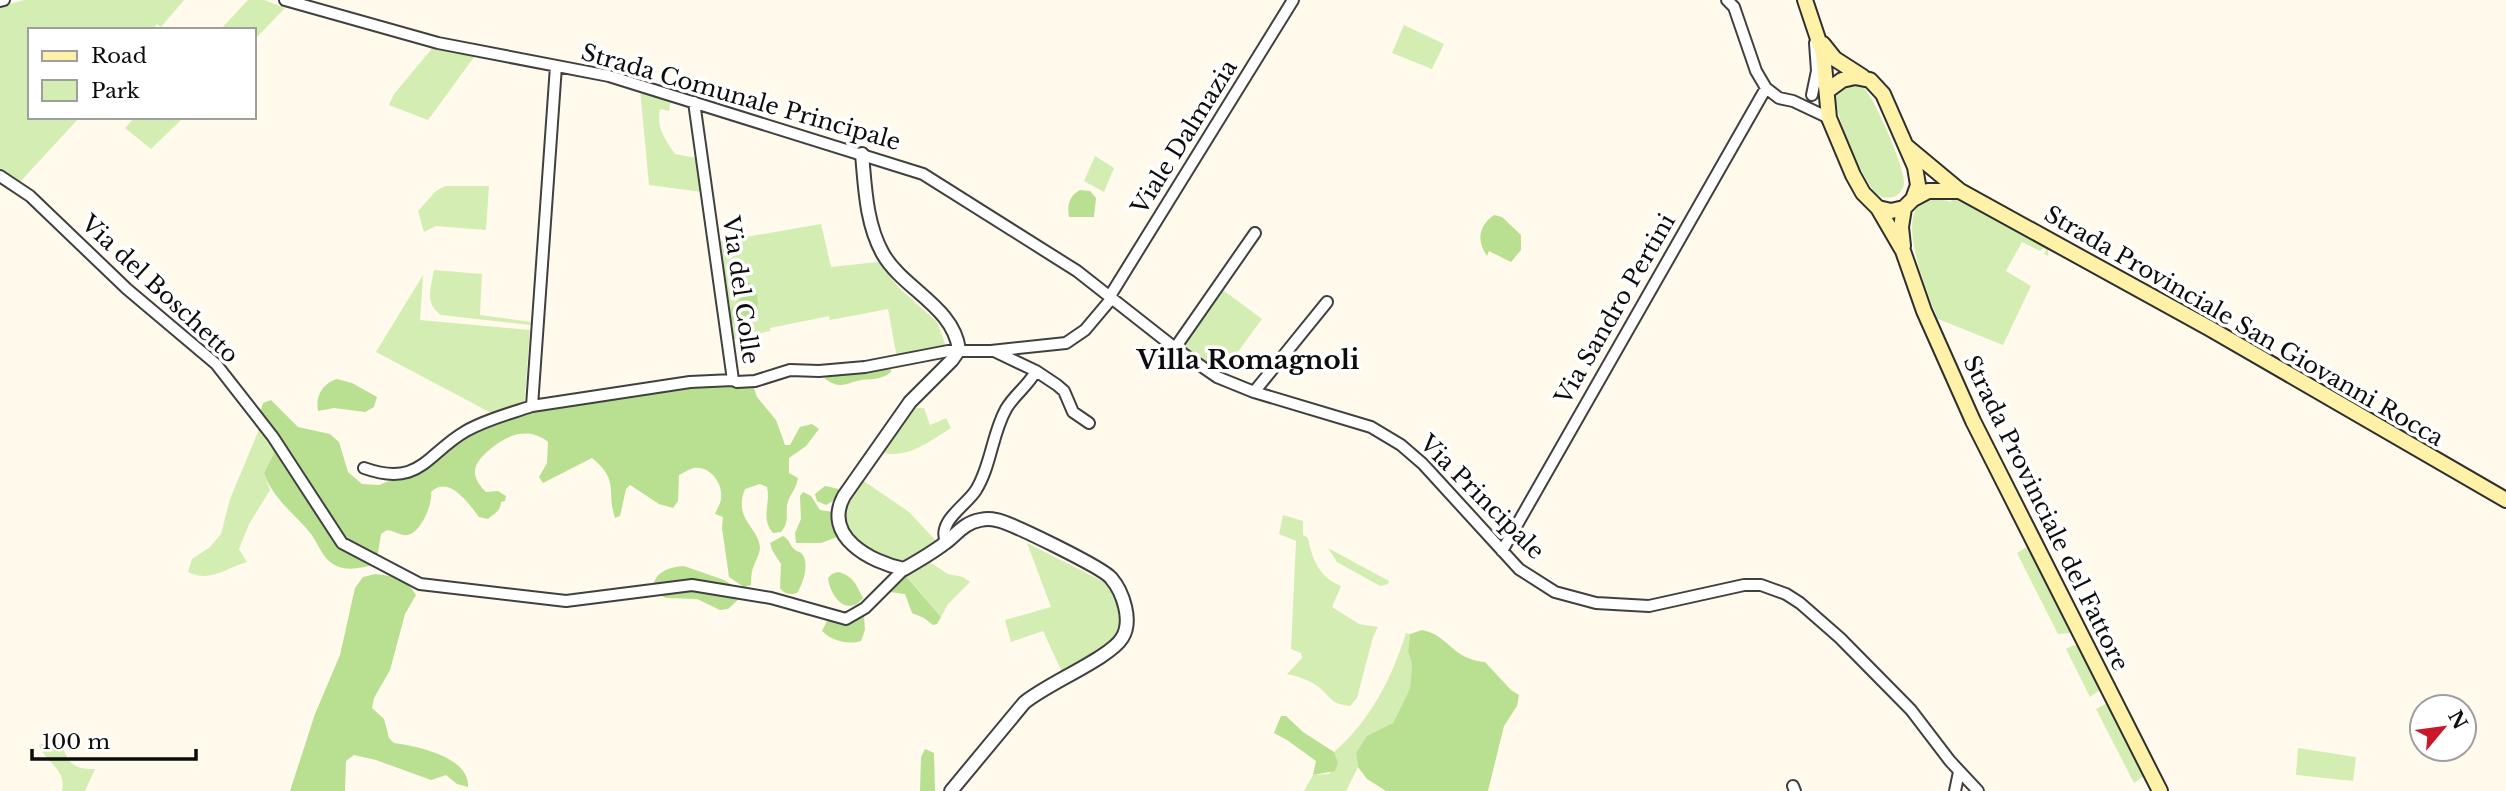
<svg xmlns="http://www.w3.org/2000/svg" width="2506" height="791" font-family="'Libre Baskerville',serif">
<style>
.green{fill:#d4edb2}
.forest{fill:#b8e090}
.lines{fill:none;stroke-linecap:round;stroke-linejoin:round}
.minor-casing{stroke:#404040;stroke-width:14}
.tertiary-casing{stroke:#404040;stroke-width:16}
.secondary-casing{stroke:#2f2f2f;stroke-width:18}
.minor{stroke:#fff;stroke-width:10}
.tertiary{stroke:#fff;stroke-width:12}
.secondary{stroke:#fff1a7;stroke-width:14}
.labels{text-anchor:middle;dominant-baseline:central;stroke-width:7;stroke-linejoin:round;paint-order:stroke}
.street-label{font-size:23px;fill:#0d0d0d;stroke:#fff}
.quarter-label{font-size:26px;font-weight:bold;fill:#0d0d0d;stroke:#fff}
</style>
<rect width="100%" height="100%" fill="#fffaec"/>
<path class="green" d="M 24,0 L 184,0 L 161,27 L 157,24 L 152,30 L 30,30 L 30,117 L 80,117 L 19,183 L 0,171 L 0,7 Z
M 248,0 L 264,0 L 285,8 L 254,40 L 254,30 L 220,30 Z
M 1404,25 L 1444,44 L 1432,69 L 1392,53 Z
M 435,45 L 477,53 L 428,120 L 389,105 L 394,94 Z
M 1849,83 C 1855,84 1859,84 1864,88 C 1875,99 1905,168 1904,183 C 1904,188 1900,193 1896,196 C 1889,199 1881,198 1876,193 C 1864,182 1830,107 1837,93 C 1839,89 1845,86 1849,83 Z
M 640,89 L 671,100 L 669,111 L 660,109 C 656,128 665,139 675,154 L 697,158 L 702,192 L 649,185 Z
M 135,117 L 184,117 L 151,149 L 125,128 Z
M 1095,156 L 1114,168 L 1104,192 L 1084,181 Z
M 445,186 L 489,186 L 486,230 L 436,226 L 424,232 L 418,211 L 436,191 Z
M 1953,197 L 1985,210 L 2048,247 L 2048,256 L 2044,254 L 2046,250 L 2043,248 L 2040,251 L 2022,242 L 2006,271 L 2031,286 L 2003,345 L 1938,319 C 1927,291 1879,182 1951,202 Z
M 821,224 L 831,267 L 878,262 L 900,289 L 937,322 L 947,349 L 897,358 L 888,309 L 830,320 L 829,316 L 770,328 L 770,331 L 731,340 L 717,242 Z
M 434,270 L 482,274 L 480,315 L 531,322 L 531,325 L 441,315 C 424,303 431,288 434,270 Z
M 423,275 L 420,320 L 530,330 L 524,406 L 495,415 L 376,352 Z
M 1223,290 L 1262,319 L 1221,375 L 1182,346 Z
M 912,408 L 924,408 L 930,425 L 946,418 L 951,428 C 928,442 907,460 880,452 Z
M 259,422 L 269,437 L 274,453 L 264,473 L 270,490 L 249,524 L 239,549 L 247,562 C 226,568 210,583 188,572 L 192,559 L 210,547 L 221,534 L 230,499 L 258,432 Z
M 861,479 L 909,512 L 937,542 L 907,563 C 886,556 839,540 842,512 C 844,500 854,489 861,479 Z
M 1283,515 L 1303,521 L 1303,535 L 1308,538 C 1312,559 1319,577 1341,586 L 1332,607 L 1359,624 L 1378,627 L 1373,637 L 1357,698 L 1350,706 C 1332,704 1332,699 1320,688 C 1312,681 1298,676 1287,674 L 1302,658 L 1301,653 L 1291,649 L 1296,541 L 1279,534 Z
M 1027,543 L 1110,585 L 1119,599 L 1121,623 L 1111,643 L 1092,657 L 1062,672 L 1043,631 L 1011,642 L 1005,620 L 1051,607 Z
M 2027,547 L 2070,633 L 2058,634 L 2017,553 Z
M 1328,548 L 1389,581 L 1388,584 L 1380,586 L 1337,562 Z
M 928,561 L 948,574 L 963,577 L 970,582 L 948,604 L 941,617 L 909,579 L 901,575 L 916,569 Z
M 1406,633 L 1410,634 L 1408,651 L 1412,664 L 1410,688 L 1404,701 L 1393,723 L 1367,737 L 1356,753 L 1358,767 L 1346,791 L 1304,791 L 1313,775 L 1329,774 L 1338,762 L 1334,752 C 1370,721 1392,678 1406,633 Z
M 2074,645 L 2077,646 L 2100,690 L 2090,697 L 2066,649 Z
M 2107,703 L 2144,776 L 2134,783 L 2096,709 Z
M 53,741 C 72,749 60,770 95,769 L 85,791 L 62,791 C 67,769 45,762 39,745 Z
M 2298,748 L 2356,757 L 2353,781 L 2296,775 Z"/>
<path class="forest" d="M 1080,190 L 1090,191 L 1096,198 L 1094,217 L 1069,217 C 1067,205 1069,196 1080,190 Z
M 1494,215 L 1502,217 L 1521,235 L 1521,250 L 1511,262 L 1489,251 L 1487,256 C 1476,240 1479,226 1494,215 Z
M 748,282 C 758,290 760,303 756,314 L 743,323 L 728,324 L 726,314 L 742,297 L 745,283 Z
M 890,366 L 891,372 C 881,381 869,378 857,381 C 851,382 847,385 840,385 C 834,385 830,382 824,378 L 834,374 Z
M 337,379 L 352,383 L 377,397 L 374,407 L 365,412 L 334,408 L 318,411 C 315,396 323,383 337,379 Z
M 752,382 L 757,397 L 776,420 L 785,445 L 790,445 L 800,427 L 812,424 L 819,429 L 806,446 L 789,458 L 789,473 L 798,478 C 796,490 789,495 787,505 C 786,515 789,523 781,532 L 773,533 C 760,518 771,504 767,487 L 760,484 L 745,489 C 733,519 758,527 760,547 C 760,554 755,561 753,568 C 751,573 751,579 751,585 L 744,587 L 729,577 L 722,528 L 723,517 L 715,514 C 717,509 721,503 721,498 C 723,483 710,466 694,468 C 689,469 683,473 679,475 L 678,501 L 673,508 L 659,504 L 630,485 L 626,489 L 620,516 L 615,518 C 606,490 620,481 592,458 L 543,483 L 539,477 L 547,463 L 548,442 C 528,426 506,435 488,451 C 472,465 470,476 486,492 L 498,491 L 506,496 L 505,501 L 501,502 C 500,513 494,513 488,519 L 479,517 C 469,504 449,474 431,492 C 433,504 421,532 408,535 C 401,536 395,531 387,530 L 381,534 L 378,553 L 372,565 C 358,569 341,572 329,561 C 322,555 317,542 311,534 C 294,513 273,499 264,473 L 274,453 L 259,416 L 263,403 L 271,400 L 298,427 L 330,434 L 339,442 L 348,472 L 362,484 L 379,485 L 405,475 L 498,414 L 644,391 Z
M 825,486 L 839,489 L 833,501 L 826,505 L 817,501 L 815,494 Z
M 803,492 L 811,496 L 820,510 L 833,512 L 838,527 L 837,537 L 821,543 L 796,543 L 795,533 L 801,519 L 800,496 Z
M 783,536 C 790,540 789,544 794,549 C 798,553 799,550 803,555 C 809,565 803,584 797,593 C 790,595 784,594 780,588 L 781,564 L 772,550 L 770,543 Z
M 684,566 L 724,580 L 739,589 L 740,598 L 728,609 L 720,610 L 697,599 L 666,598 L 655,593 C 649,574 668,567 684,566 Z
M 838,572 C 854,576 856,585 863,598 C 847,618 830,596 828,578 L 832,574 Z
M 375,574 C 394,576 406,578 416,595 L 405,614 L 390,670 L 374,698 L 372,708 L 384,719 L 389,738 L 394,743 C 417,746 470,757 468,787 L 457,784 L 446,775 L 431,780 L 376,760 L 354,755 L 346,761 L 345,791 L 290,791 L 315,714 L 340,655 L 355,588 L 363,577 Z
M 905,575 L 941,617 L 937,624 L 933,625 L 924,618 L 912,613 L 905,594 L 890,592 L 892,585 Z
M 864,616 L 865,630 L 861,641 C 848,645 832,641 822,631 L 828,619 Z
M 1422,630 C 1449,635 1451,659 1485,662 L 1511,690 L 1519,695 L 1517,706 L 1504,726 L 1488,791 L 1386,791 L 1367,779 L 1358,767 L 1356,753 L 1367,736 L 1393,723 L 1404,701 L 1410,688 L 1412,664 L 1408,651 L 1410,634 Z
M 1281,716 L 1286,716 L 1303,732 L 1334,752 L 1338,762 L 1335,771 L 1313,775 L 1316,761 L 1287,740 L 1274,733 Z
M 925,749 L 934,753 L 935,791 L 920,791 L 921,757 Z"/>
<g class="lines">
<defs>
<path id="minor" d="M 285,0 L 438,43 L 609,76 L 923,174 L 1077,271 L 1175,348 L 1217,377 L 1254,392 L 1371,427 L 1401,445 L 1423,464 L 1519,569 L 1555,592 L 1596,603 L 1649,606 L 1744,585 L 1761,585 L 1786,594 L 1800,603 L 1840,638 L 1911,710 L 1950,761 L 1978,791
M 1727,0 L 1734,7 L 1756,71 L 1766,88 L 1779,98 L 1793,101 L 1829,118
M 0,1 L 4,0
M 1812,95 L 1817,71 L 1815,43
M 694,102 L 733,380 L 737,382 L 755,381 L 790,370 L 819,371 L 865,367 L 948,351 L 991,351 L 1066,343 L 1085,330 L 1112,298
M 0,176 L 30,196 L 127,289 L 216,364 L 273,437 L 342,543 L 420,584 L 566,601 L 692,585 L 771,598 L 846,619 L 865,608 L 904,569
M 1110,296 L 1293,0
M 1175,348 L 1255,233
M 1036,371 L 1057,385 L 1064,391 L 1073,412 L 1089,423
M 1254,392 L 1327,302
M 532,406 L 690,382 L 733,380
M 364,468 C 420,488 426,454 466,431 C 487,419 509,414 532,406 L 556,66
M 946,542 C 937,521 966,506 976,490 C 991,466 992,434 1006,409 C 1014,395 1028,386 1036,371 L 994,351
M 1502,551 L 1766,88
M 1793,786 L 1795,791
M 1955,791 L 1959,772"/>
<path id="tertiary" d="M 862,154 C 865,187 866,224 883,254 C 903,289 954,307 959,350 L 952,360 L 910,402 L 844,496 C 822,536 870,562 904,569 C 918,561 932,553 945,543 C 957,534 964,523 980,520 C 985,519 992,519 996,520 C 1010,522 1103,568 1111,578 C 1123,592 1133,621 1122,638 C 1110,658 1046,684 1024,703 L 951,791"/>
<path id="secondary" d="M 1805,0 L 1823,54 L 1829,118 L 1853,175 L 1863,193 L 1878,208 L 1891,211 L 1904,208 L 1913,199 L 1918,185 L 1915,167 L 1883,94 L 1870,80 L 1855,77 L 1842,80 L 1827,91
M 1823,44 L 1835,59 L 1863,77
M 1906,146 L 1960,191 L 2209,328 L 2506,500
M 1913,199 L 1928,191 L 1959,191
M 1878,208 L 1903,251 L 1924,311 L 1973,421 L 2160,791
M 1903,246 L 1901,227 L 1904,208"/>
</defs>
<use href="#minor" class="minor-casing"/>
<use href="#tertiary" class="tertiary-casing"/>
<use href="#secondary" class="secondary-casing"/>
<use href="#minor" class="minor"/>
<use href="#tertiary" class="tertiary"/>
<use href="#secondary" class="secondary"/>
</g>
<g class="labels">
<g class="street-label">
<text transform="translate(741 97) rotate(16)">Strada Comunale Principale</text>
<text transform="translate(1184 137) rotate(-58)">Viale Dalmazia</text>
<text transform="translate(160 289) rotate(43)">Via del Boschetto</text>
<text transform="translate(741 290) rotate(82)">Via del Colle</text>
<text transform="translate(1615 309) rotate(-60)">Via Sandro Pertini</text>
<text transform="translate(2244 326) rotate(30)">Strada Provinciale San Giovanni Rocca</text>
<text transform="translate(1482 497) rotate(45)">Via Principale</text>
<text transform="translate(2046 513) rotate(64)">Strada Provinciale del Fattore</text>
</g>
<g class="quarter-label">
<text x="1248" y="360">Villa Romagnoli</text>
</g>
</g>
<rect x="28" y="28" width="228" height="91" fill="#ffffff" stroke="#9e9e9e" stroke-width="2"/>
<rect x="42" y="51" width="35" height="10" fill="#fff1a7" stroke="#9e9e9e" stroke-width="2"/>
<text x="91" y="63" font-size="21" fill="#0d0d0d">Road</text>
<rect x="42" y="80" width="35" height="21" fill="#d4edb2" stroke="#9e9e9e" stroke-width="2"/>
<text x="91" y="98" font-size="21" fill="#0d0d0d">Park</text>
<g transform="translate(2443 728) rotate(61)"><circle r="33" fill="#ffffff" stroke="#9e9e9e" stroke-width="2"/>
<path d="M0-5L12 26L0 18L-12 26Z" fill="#ca172a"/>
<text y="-10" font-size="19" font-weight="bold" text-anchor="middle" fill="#0d0d0d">N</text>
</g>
<path d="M32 749v10h164v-10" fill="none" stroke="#0d0d0d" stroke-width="3.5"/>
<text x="42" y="749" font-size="21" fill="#0d0d0d" stroke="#ffffff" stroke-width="5" paint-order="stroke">100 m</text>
</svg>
